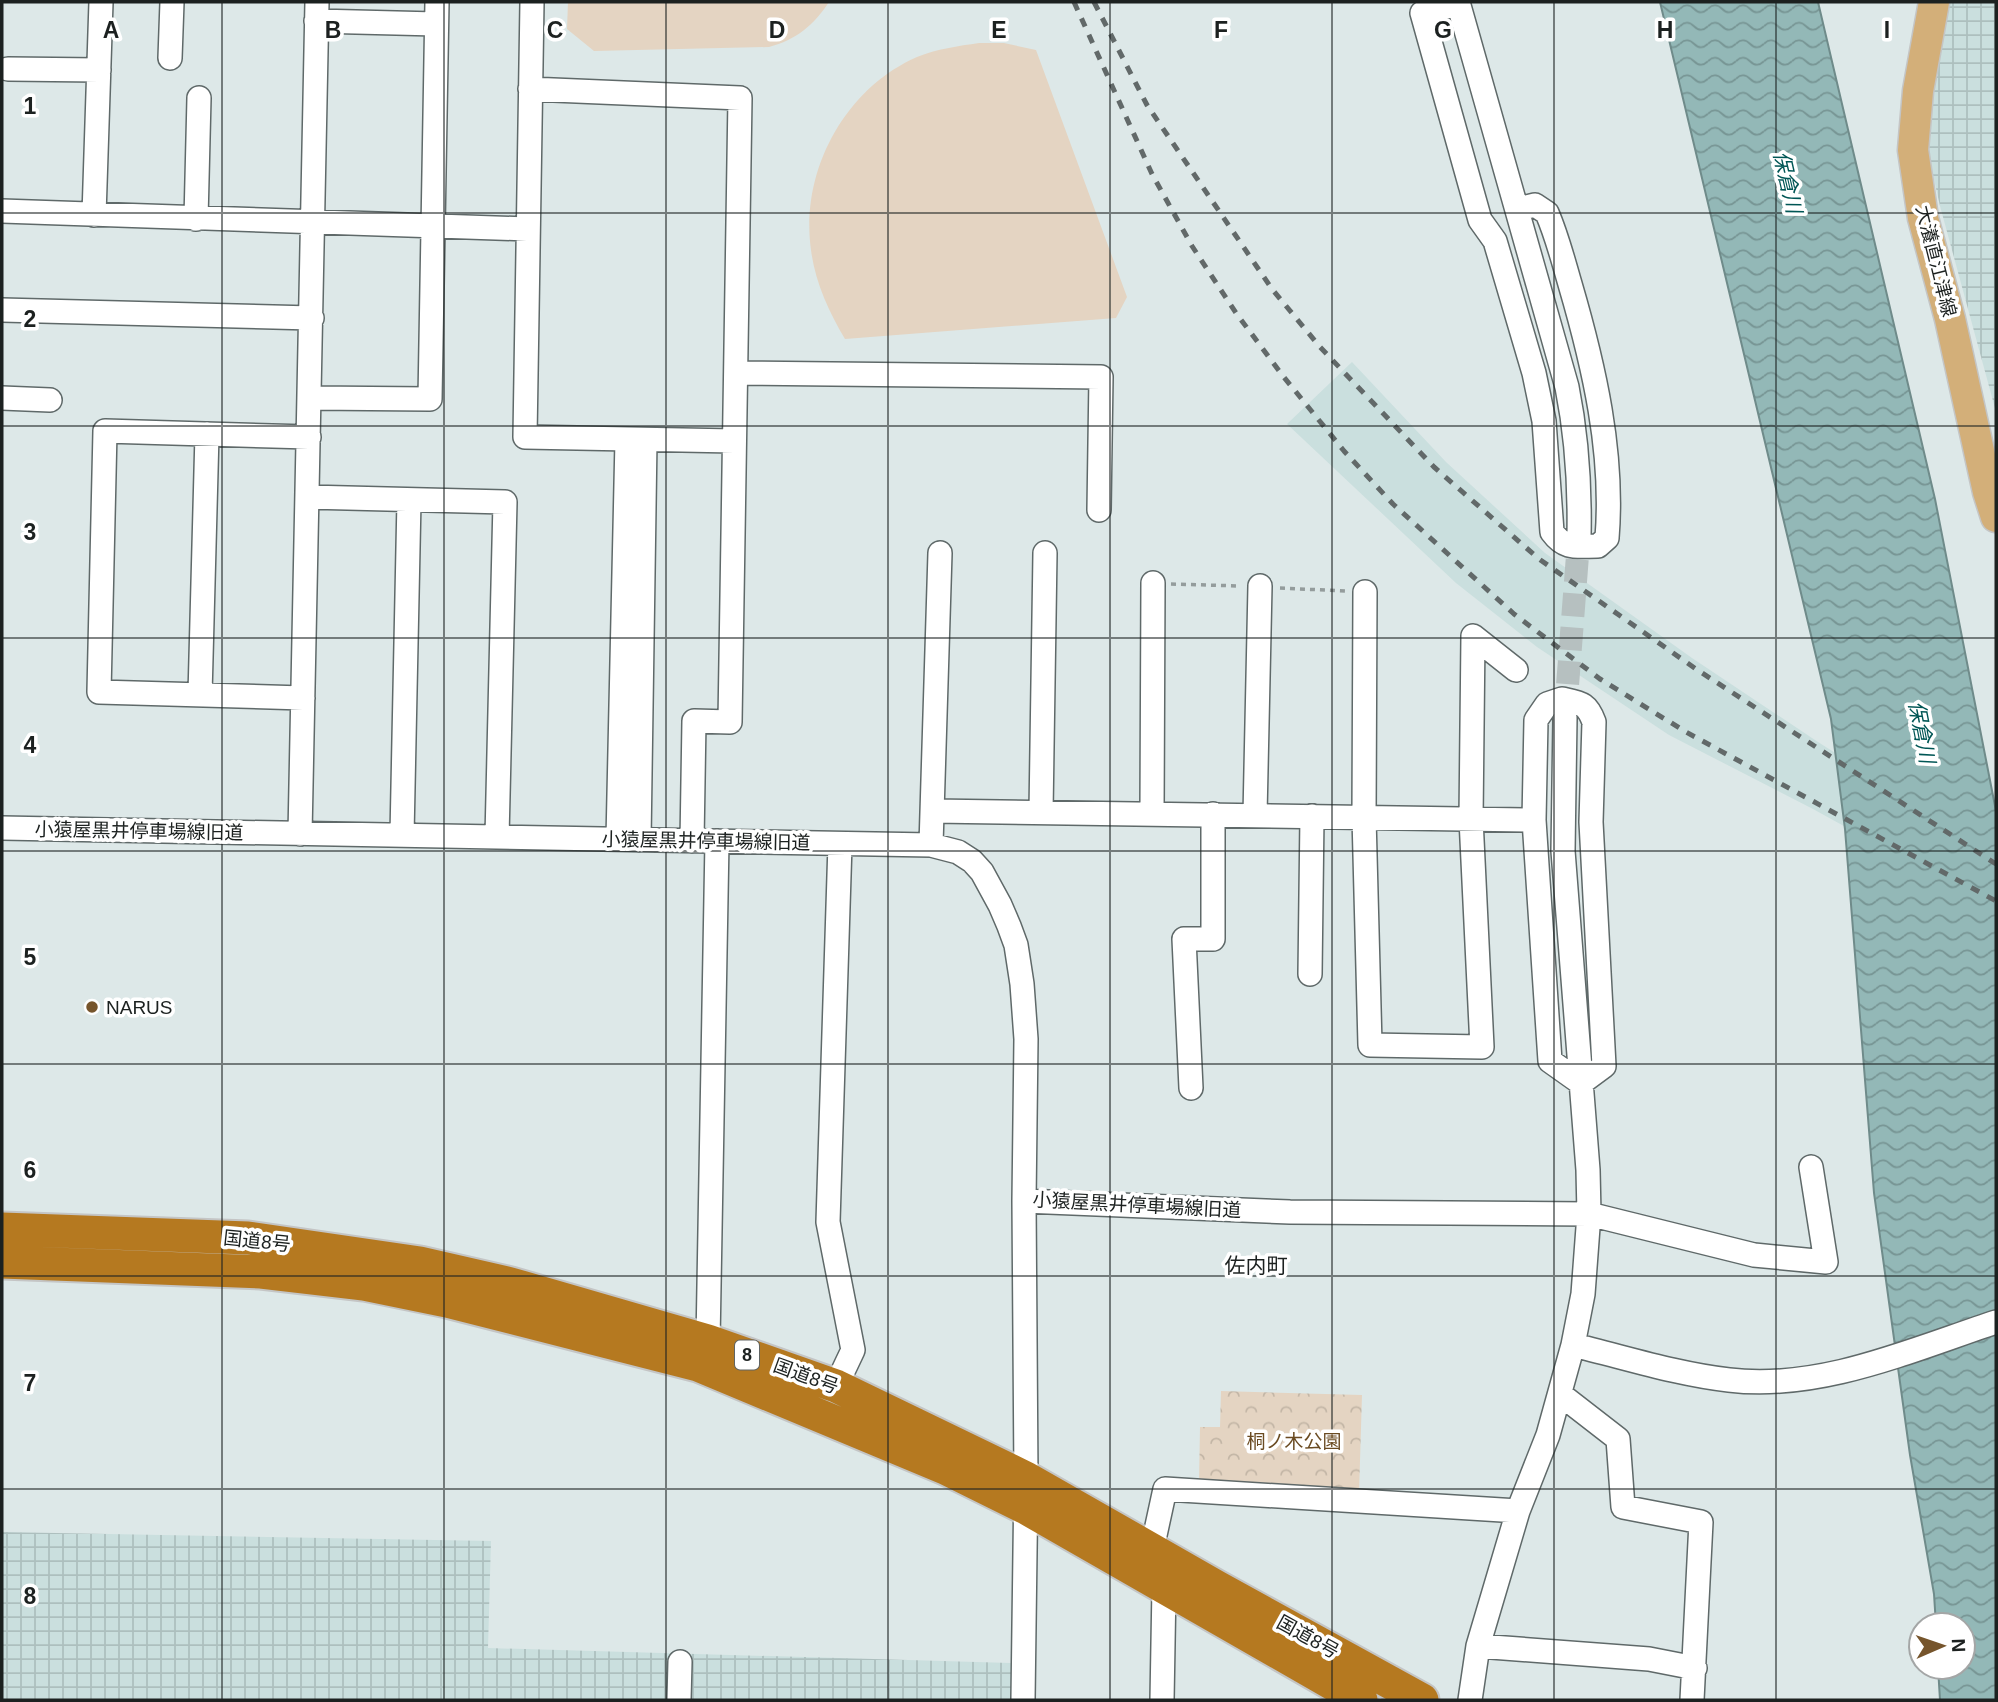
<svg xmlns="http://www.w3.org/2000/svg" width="1998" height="1702" font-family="Arial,'Noto Sans JP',sans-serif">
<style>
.built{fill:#cadfde}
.industrial{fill:url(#industrial-grid)}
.green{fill:#e4d4c2}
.forest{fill:url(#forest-crowns)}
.water{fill:url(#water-waves);stroke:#6f8b8a;stroke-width:2}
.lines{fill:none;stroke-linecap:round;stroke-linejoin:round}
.minor-tunnel{stroke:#b6c0c0;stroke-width:23;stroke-dasharray:23 11;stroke-linecap:butt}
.minor-casing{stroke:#5f6969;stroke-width:26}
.major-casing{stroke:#c4c5c5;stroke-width:33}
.highway-casing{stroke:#c4c5c5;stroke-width:37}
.path{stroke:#949c9c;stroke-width:3.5;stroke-dasharray:5 5;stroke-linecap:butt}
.minor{stroke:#fff;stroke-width:23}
.major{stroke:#d3af79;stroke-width:30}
.highway{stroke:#b57920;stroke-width:33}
.rail{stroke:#626969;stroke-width:5;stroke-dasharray:9 9;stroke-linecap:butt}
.grid{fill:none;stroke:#1c2120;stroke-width:2;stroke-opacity:0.55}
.poi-dot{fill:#76552c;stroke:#fff;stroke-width:2.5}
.labels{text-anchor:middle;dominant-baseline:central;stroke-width:7;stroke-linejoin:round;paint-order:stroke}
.shield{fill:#fff;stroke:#606463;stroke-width:2}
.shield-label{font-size:18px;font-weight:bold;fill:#1c2120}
.street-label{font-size:19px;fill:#1c2120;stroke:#fff}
.poi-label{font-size:19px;fill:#1c2120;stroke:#fff;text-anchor:start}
.park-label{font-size:19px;fill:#6a4b22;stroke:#fff}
.water-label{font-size:21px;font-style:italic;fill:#005655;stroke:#fff}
.neighbourhood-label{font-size:21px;fill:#1c2120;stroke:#fff}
.grid-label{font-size:23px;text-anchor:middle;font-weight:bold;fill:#1c2120;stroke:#fff;stroke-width:7;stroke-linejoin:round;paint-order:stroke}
</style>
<defs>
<pattern id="industrial-grid" width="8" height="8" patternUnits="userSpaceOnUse" patternTransform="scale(1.75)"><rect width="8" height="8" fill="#cadfde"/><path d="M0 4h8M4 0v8" fill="none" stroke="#adbfbe"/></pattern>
<pattern id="forest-crowns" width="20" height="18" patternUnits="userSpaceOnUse" patternTransform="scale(1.75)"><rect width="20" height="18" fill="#e4d4c2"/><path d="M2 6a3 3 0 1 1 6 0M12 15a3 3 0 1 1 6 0" fill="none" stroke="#c3b6a6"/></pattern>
<pattern id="water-waves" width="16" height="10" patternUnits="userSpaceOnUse" patternTransform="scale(1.75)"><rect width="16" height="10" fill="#93b8b7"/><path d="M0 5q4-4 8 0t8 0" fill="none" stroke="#779594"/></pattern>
</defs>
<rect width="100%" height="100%" fill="#dde8e8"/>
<path class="built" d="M 1352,362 L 1446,462 L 1545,553 L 1692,658 L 1818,742 L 1996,855 L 1996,910 L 1813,809 L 1669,735 L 1537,647 L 1456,583 L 1287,424 Z"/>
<path class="industrial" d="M 1943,2 L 1996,2 L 1996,412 L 1940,206 L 1922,126 Z
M 2,1532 L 491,1541 L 488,1648 L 1011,1663 L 1011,1700 L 2,1700 Z"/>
<path class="green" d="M 568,2 L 829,2 C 814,25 796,40 769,47 L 594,51 L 567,29 Z
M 979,43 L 1004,43 L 1036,50 L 1127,297 L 1116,318 L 845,339 C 829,312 815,282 811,250 C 800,172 844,89 917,57 C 937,49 958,46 979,43 Z"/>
<path class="forest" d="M 1221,1391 L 1362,1395 L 1359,1494 L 1199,1483 L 1200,1427 L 1220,1427 Z"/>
<path class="water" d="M 1660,2 L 1818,2 L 1935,499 L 1996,811 L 1996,1700 L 1940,1700 L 1938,1667 L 1963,1667 L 1963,1625 L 1936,1625 L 1934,1594 L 1910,1455 L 1874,1193 L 1845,829 L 1831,719 Z"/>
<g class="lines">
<path class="minor-tunnel" d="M 1565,718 L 1579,536"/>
<defs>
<path id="minor" d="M 532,2 L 525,437 L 734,441
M 1458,2 L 1567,387 C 1577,437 1580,486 1579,536
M 1458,4 L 1422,13 L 1480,220 L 1495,241 L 1534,373 L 1544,421 L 1552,532 C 1565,550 1577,546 1598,546 L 1607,538 C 1614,453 1594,366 1570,284 C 1563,260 1557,236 1547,213 L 1535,205 L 1518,209
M 316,21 L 436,24
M 170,58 L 172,2
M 8,69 L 99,70
M 530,89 L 740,98 L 730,722 L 694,721 L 692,841
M 2,211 L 527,229
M 94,215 L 101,2
M 196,219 L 199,98
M 2,310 L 312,318
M 736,373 L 1101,377 L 1099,510
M 2,398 L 50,400
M 310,398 L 430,399 L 437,2
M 308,497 L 505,502 L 497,837
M 1365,592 L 1364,817 L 1370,1045 L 1482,1047 L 1471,819 L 1473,636 L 1516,670
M 200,695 L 207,434
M 303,698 L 99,692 L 105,431 L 309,437
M 1562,699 C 1581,703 1587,703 1594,722 L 1591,822 L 1604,1066 L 1581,1083 L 1550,1061 L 1534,820 L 1536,720 L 1547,704 Z
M 933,811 L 1534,820
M 1041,812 L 1045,553
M 1152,814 L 1153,583
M 1255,815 L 1260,586
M 2,828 L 931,845 L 958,852 L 972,861 L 982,872 L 1000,905 L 1009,926 L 1016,945 L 1022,984 L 1026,1039 L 1024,1201 L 1026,1478 L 1023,1700
M 300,834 L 317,2
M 402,835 L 409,500
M 618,839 L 627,440
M 639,840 L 645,440
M 931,845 L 940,553
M 1310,974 L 1312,816
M 1191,1088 L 1184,939 L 1213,939 L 1213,814
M 1024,1201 L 1290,1212 L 1589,1214 L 1754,1255 L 1826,1262 L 1811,1167
M 708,1341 L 717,841
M 1573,1345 C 1624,1357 1676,1374 1729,1380 C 1820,1391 1911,1350 1996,1322
M 836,1386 L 853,1350 L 828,1222 L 840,844
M 1560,1394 L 1618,1439 L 1623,1507 L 1701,1522 L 1692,1700
M 1152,1549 L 1165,1489 L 1518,1511
M 1478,1646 L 1649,1659 L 1695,1668
M 679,1700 L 680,1662
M 1162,1700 L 1164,1587
M 1470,1700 L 1478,1646 L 1518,1511 L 1548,1435 L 1573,1345 L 1583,1294 L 1589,1214 L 1588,1170 L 1563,851 L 1565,718"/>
<path id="major" d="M 1934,2 L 1918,91 L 1913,150 L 1923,218 L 1950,319 L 1988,492 L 1996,517"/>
<path id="highway" d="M 2,1229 L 248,1238 L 420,1263 L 511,1284 L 708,1341 L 836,1386 L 1026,1478 L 1217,1587 L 1422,1700
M 2,1262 L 261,1272 L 364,1284 L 447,1301 L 698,1365 L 945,1468 L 1026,1508 L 1361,1700"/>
</defs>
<use href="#minor" class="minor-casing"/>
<use href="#major" class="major-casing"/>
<use href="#highway" class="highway-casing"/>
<path class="path" d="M 1171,584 L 1240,586
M 1280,588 L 1345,591"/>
<use href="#minor" class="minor"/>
<use href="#major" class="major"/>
<use href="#highway" class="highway"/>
<path class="rail" d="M 1074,2 L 1152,174 L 1192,246 L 1236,313 L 1283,376 L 1344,451 L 1393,504 L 1514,614 L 1600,679 L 1686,732 L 1996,901
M 1094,2 L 1147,105 L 1272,289 L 1320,347 L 1434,467 L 1539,559 L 1696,669 L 1996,864"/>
</g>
<path class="grid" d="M 222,2 L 222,1700M 444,2 L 444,1700M 666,2 L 666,1700M 888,2 L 888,1700M 1110,2 L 1110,1700M 1332,2 L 1332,1700M 1554,2 L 1554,1700M 1776,2 L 1776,1700M 2,213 L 1996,213M 2,426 L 1996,426M 2,638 L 1996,638M 2,851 L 1996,851M 2,1064 L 1996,1064M 2,1276 L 1996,1276M 2,1489 L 1996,1489"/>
<circle class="poi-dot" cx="92" cy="1007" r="7"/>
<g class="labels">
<rect class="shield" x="735" y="1340.5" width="24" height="29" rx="5"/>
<g class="shield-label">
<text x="747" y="1355">8</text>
</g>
<g class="street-label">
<text transform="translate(1936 261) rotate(76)">大瀁直江津線</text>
<text transform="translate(139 831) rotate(1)">小猿屋黒井停車場線旧道</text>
<text transform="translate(706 841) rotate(1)">小猿屋黒井停車場線旧道</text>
<text transform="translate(1137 1205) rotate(3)">小猿屋黒井停車場線旧道</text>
<text transform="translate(257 1241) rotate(6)">国道8号</text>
<text transform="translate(806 1376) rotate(20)">国道8号</text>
<text transform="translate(1308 1637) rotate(29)">国道8号</text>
</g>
<g class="poi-label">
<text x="106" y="1007">NARUS</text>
</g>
<g class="park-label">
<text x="1294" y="1441">桐ノ木公園</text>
</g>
<g class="water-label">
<text transform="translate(1788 182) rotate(77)">保倉川</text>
<text transform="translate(1922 732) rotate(79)">保倉川</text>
</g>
<g class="neighbourhood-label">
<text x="1256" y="1265">佐内町</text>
</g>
</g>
<g class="grid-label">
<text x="111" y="38">A</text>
<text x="333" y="38">B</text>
<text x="555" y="38">C</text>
<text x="777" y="38">D</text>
<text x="999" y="38">E</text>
<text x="1221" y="38">F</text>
<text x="1443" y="38">G</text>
<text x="1665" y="38">H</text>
<text x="1887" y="38">I</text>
<text x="30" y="114">1</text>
<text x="30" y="327">2</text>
<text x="30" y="540">3</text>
<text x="30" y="753">4</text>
<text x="30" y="965">5</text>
<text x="30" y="1178">6</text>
<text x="30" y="1391">7</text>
<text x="30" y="1604">8</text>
</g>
<rect width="1998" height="1702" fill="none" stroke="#1c2120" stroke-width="7"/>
<g transform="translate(1942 1646) rotate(88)"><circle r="33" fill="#ffffff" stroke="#a4a6a6" stroke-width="2"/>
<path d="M0-5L12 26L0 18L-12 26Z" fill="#76552c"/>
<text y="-10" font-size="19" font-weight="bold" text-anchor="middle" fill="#1c2120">N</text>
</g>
</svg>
